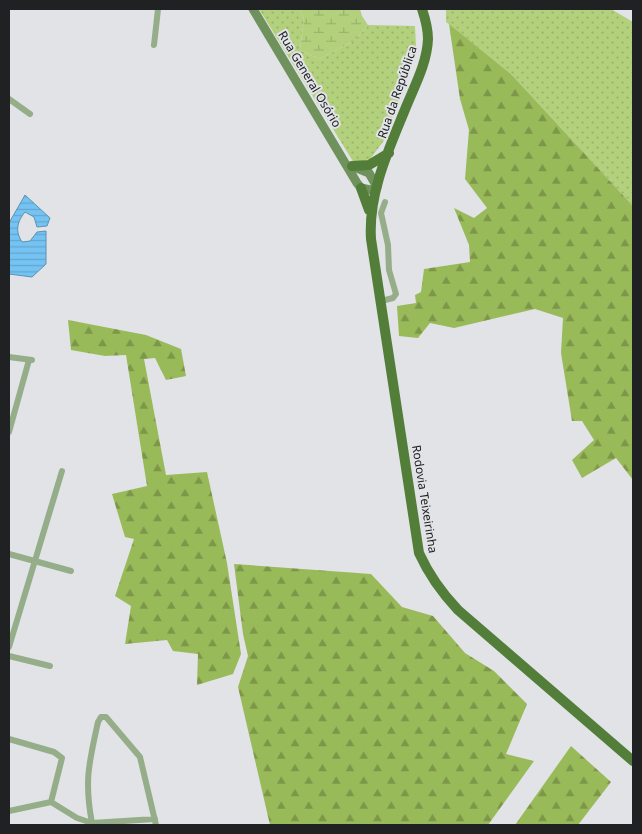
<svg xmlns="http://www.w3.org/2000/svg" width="642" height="834" font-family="'Noto Sans',sans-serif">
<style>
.grass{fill:url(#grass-dots)}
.forest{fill:url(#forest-firs)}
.wetland{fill:url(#wetland-marsh)}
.water{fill:url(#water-rules);stroke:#5b92b4}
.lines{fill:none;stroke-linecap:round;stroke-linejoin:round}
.street{stroke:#95ad89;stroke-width:6}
.secondary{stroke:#6f925c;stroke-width:9}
.primary{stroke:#537e39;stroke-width:10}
.labels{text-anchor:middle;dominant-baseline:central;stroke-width:4;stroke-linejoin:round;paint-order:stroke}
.street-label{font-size:12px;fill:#202122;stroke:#e1e3e7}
</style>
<defs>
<pattern id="grass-dots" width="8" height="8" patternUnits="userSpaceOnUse" patternTransform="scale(1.25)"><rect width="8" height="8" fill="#b3d17d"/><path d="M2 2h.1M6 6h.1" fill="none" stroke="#9ab36c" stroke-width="1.8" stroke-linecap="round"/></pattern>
<pattern id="forest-firs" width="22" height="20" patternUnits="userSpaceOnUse" patternTransform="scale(1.25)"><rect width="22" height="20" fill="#99ba59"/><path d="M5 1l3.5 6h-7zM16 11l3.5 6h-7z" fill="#7c9749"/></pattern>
<pattern id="wetland-marsh" width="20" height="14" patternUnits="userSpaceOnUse" patternTransform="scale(1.25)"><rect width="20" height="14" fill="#b3d17d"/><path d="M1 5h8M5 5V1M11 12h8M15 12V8" fill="none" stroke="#9ab36c"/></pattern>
<pattern id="water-rules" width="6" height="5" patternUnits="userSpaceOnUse" patternTransform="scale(1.25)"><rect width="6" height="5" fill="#74c3f2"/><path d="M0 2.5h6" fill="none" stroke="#64a7cf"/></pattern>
</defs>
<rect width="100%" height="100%" fill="#e1e3e7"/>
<path class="grass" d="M 259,9 L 300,9 L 304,19 L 300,50 L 319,59 L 354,41 L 368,25 L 415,26 L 416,46 L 411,68 L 383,142 L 370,159 L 354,163 Z
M 446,9 L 611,9 L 633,22 L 633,206 L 511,74 L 446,22 Z"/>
<path class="forest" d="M 449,24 L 511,74 L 633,206 L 633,480 L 616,458 L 582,478 L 572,460 L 594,440 L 582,421 L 572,421 L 561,353 L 563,318 L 535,309 L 454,328 L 430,323 L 418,338 L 399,336 L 397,306 L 416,303 L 415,295 L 421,292 L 424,269 L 470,262 L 469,245 L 454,208 L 474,218 L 487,208 L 465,179 L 469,130 L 460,99 Z
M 68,320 L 146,335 L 181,349 L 186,376 L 166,380 L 155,358 L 144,359 L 166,475 L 207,472 L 227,563 L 241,654 L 233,674 L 197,685 L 198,654 L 173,651 L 167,640 L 125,644 L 131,606 L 115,596 L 134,539 L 125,537 L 112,494 L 147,486 L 126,355 L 105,356 L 71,350 Z
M 234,564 L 371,574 L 402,607 L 433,616 L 465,653 L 494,671 L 527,704 L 506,754 L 534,761 L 488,825 L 270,825 L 238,687 L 248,656 L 243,634 Z
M 571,746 L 611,782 L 578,825 L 515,825 Z"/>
<path class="wetland" d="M 300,9 L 360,9 L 362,16 L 368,25 L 354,41 L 319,59 L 300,50 L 304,19 Z"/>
<path class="water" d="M 25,195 L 50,218 L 47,226 L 37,227 L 34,217 L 25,212 C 17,222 15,231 22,242 L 30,241 L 37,232 L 46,231 L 46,264 L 32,277 L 9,274 L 9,223 Z"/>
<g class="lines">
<path class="street" d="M 154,45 L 158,9
M 9,99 L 30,114
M 381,301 L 393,298 L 396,294 L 389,270 L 388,245 L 381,213 L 385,202
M 9,357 L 32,360
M 9,432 L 29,360
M 9,554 L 71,571
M 9,647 L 62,471
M 9,656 L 50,666
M 9,739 L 54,752 L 62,758 L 51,802
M 51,802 L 77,818 L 92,823 L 155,819
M 9,811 L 51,802
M 92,823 C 84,781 89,763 98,722 L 101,717 L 106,717 L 140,757 L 156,825"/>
<path class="secondary" d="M 253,9 L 357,183 L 361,188 L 375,191
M 352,166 L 369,173 L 377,187"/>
<path class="primary" d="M 422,9 C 425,18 428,29 428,39 C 427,63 415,85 406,107 C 389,149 368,193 371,239 L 419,553 C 429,575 441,592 458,610 L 633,761
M 352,166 L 369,165 L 389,153
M 361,188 L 369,210"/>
</g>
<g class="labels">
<g class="street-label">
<text transform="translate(310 79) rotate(59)">Rua General Osório</text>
<text transform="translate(397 92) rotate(-71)">Rua da República</text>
<text transform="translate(425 499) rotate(81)">Rodovia Teixeirinha</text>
</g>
</g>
<rect width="642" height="834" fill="none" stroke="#202122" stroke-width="20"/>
</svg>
